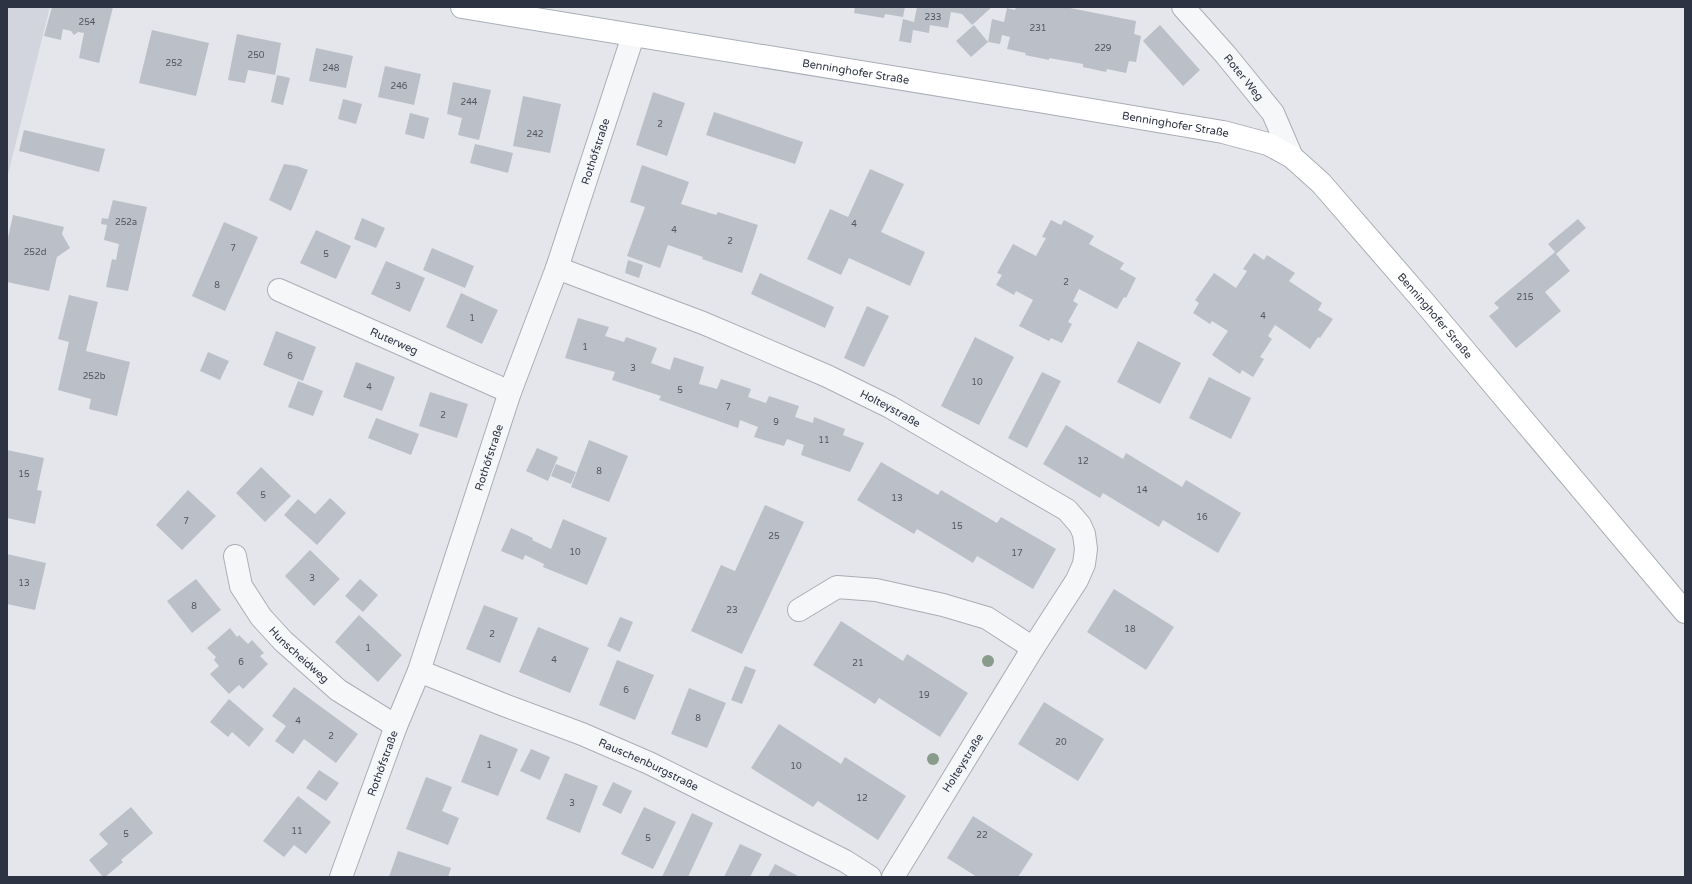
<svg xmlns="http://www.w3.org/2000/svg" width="1692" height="884" font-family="'Varela Round',sans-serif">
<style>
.built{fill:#d2d5dd}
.building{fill:#bbbfc7}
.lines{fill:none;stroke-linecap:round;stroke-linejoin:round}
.minor-casing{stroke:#a9adb5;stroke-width:24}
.secondary-casing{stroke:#a9adb5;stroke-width:24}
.minor{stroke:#f6f7f9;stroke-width:22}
.secondary{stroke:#fff;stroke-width:22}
.tree{fill:#899b8a}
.labels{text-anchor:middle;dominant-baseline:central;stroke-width:4;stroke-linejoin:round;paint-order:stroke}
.number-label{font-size:9px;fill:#505663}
.street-label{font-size:11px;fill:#2d3342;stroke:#f4f5f8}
</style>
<rect width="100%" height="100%" fill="#e4e6eb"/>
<path class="built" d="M 7,7 L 50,7 L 7,178 Z"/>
<path class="building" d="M 52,7 L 113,7 L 99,63 L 79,58 L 84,33 L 78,32 L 74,35 L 71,31 L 63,29 L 61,40 L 44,36 Z
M 855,7 L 905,7 L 903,17 L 885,14 L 884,18 L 854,13 Z
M 917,7 L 992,7 L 972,25 L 962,14 L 951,12 L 948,28 L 930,25 L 929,33 L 913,30 L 911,43 L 899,41 L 903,19 L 914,22 Z
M 1016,7 L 1065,7 L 1136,21 L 1134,34 L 1141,36 L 1136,62 L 1129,61 L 1126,73 L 1107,69 L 1106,72 L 1083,67 L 1083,64 L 1049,58 L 1049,60 L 1025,55 L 1026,53 L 1007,49 L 1010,37 L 1002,35 L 1000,44 L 988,42 L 992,19 L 1004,22 L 1007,8 L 1015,10 Z
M 974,25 L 988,42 L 971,57 L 956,41 Z
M 1160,25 L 1200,70 L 1183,86 L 1143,41 Z
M 152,30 L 209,43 L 196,96 L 139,83 Z
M 237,34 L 281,43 L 275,75 L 248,70 L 245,83 L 228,80 Z
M 316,48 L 353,56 L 346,88 L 309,81 Z
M 385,66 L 421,74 L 414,105 L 378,97 Z
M 277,75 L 290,78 L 283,105 L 271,102 Z
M 453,82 L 491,90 L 479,140 L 458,135 L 462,118 L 447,114 Z
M 653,92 L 685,103 L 667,156 L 636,145 Z
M 523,96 L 561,104 L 550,153 L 513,146 Z
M 343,99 L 362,104 L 356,124 L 338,119 Z
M 714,112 L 803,142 L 795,164 L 706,135 Z
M 410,113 L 429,118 L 424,139 L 405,134 Z
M 24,130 L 105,149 L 99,172 L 19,151 Z
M 475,144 L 513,153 L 508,173 L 470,163 Z
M 284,164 L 297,166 L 308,170 L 291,211 L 269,200 Z
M 642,165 L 689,182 L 681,204 L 716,215 L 718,212 L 758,225 L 742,273 L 702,259 L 703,257 L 668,245 L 660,268 L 627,256 L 645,207 L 630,202 Z
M 870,169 L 904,184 L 881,232 L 925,252 L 910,286 L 849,258 L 841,275 L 807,259 L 830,209 L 848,217 Z
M 113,200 L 147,207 L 128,291 L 106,287 L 112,259 L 116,260 L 119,244 L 104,240 L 107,225 L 101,224 L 102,218 L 108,219 Z
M 13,215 L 64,227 L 62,234 L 70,248 L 57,257 L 49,291 L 7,282 L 7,242 Z
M 362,218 L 385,228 L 376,248 L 354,239 Z
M 1578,219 L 1586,228 L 1556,254 L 1570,271 L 1545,292 L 1561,311 L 1516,348 L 1489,316 L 1499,308 L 1494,303 L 1555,252 L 1548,244 Z
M 1051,220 L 1061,225 L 1064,220 L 1094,236 L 1089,244 L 1124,263 L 1120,269 L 1136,278 L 1126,298 L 1124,297 L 1117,309 L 1079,289 L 1073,301 L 1078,304 L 1068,322 L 1072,324 L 1062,343 L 1051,338 L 1049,341 L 1019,326 L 1033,300 L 1016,291 L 1014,295 L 996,285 L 1002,275 L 997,273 L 1013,244 L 1036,256 L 1046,238 L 1042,237 Z
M 224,222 L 258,237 L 225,311 L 192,296 Z
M 316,230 L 351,246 L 336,279 L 300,263 Z
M 432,248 L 474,266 L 465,288 L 423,270 Z
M 1254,253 L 1264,260 L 1267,255 L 1295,273 L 1289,281 L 1322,303 L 1318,310 L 1333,319 L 1320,338 L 1318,337 L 1310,349 L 1275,325 L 1268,336 L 1272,339 L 1260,357 L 1264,359 L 1253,377 L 1242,370 L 1240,374 L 1212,355 L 1228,331 L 1212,321 L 1210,324 L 1193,313 L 1199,303 L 1195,300 L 1214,273 L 1236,288 L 1247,271 L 1243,269 Z
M 628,260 L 643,265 L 639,278 L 625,273 Z
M 386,261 L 425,278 L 410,312 L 371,294 Z
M 760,273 L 834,307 L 825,328 L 751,294 Z
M 461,293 L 498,310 L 482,344 L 446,327 Z
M 69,295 L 98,302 L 86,351 L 130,362 L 117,416 L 89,409 L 91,399 L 58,390 L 69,342 L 58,339 Z
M 867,306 L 889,316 L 864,367 L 844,358 Z
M 578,318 L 609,327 L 605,336 L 624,342 L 626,337 L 657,348 L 651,363 L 670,370 L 674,357 L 704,367 L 699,384 L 717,389 L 721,379 L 751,389 L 748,397 L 766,403 L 769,396 L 799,406 L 795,417 L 813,423 L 814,417 L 845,429 L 843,435 L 864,443 L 850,472 L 801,455 L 804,445 L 787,439 L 784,446 L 754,437 L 758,427 L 740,420 L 738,428 L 659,400 L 661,396 L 612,380 L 615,372 L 565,358 Z
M 276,331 L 316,347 L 303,381 L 263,365 Z
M 975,337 L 1014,357 L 979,425 L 941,406 Z
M 1138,341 L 1181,363 L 1160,404 L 1117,382 Z
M 208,352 L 229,361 L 220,380 L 200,371 Z
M 356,362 L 395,377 L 382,411 L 343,397 Z
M 1042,372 L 1061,381 L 1027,448 L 1008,438 Z
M 1209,377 L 1251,398 L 1231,439 L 1189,418 Z
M 298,381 L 323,391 L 313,416 L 288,407 Z
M 430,392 L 468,404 L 457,438 L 419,426 Z
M 376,418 L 419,434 L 411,455 L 368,438 Z
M 1066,425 L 1123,459 L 1126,453 L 1182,487 L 1186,480 L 1241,513 L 1218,553 L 1163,520 L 1159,527 L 1103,493 L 1100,498 L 1043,464 Z
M 589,440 L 628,456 L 609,502 L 571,487 Z
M 537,448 L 558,457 L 548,481 L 526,471 Z
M 7,450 L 44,458 L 37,490 L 42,491 L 35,524 L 7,518 Z
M 881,462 L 938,495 L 941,490 L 997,523 L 1001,517 L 1056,549 L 1033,589 L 977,556 L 973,563 L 917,529 L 914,534 L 857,500 Z
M 556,464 L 576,472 L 571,484 L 551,476 Z
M 261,467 L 291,496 L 265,522 L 236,493 Z
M 188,490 L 216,516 L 182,550 L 156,525 Z
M 330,498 L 346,513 L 317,545 L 284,515 L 298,499 L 315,514 Z
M 765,505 L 804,522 L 742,654 L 691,631 L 721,565 L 735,571 Z
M 563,519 L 607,538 L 587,585 L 543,567 L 544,564 L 525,555 L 523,560 L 501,551 L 511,528 L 533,538 L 532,540 L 551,549 Z
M 310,550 L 340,579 L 314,606 L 285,576 Z
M 7,554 L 46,563 L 35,610 L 7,604 Z
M 196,579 L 221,610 L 192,633 L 167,601 Z
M 360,579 L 378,595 L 363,612 L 345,596 Z
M 1114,589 L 1174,627 L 1146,670 L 1087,632 Z
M 484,605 L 518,618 L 500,663 L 466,649 Z
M 359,615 L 402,655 L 378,682 L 335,642 Z
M 620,617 L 633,622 L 620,652 L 607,646 Z
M 841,621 L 903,661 L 907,654 L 968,693 L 940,737 L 879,698 L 875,704 L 813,665 Z
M 538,627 L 589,648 L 570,693 L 519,672 Z
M 230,628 L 237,637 L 239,635 L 248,644 L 252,640 L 264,653 L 260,656 L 268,664 L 243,689 L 239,685 L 229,694 L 210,674 L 219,666 L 214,660 L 216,657 L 207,648 Z
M 617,660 L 654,675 L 635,720 L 599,705 Z
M 745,666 L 756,670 L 742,704 L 731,700 Z
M 294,687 L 358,734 L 336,763 L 304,739 L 293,754 L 275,741 L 286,726 L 272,716 Z
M 689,688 L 726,703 L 707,748 L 671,734 Z
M 229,699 L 264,729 L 249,747 L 232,732 L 228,737 L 210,722 Z
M 1044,702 L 1104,739 L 1078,781 L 1018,744 Z
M 779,724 L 841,764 L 845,757 L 906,796 L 878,840 L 818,801 L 813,807 L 751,768 Z
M 480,734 L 518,749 L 498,796 L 461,782 Z
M 531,749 L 550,757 L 540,780 L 520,771 Z
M 319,770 L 339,783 L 326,801 L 306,788 Z
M 565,773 L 598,786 L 580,833 L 546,819 Z
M 426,777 L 452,787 L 442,811 L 459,818 L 448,845 L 406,829 Z
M 613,782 L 632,791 L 621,814 L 602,805 Z
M 298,796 L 331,822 L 306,854 L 294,845 L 284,857 L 263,841 Z
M 131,807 L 153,833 L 121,860 L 123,862 L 105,877 L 103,877 L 89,860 L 108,844 L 99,834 Z
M 644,807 L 676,822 L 653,869 L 621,854 Z
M 692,813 L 713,823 L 688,877 L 662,877 Z
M 973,816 L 1033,854 L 1018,877 L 977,877 L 947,858 Z
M 740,844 L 762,854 L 750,877 L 724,877 Z
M 398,851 L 451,868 L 448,877 L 389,877 Z
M 775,864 L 800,877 L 768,877 Z"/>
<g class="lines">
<defs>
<g id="minor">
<path id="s1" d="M 1183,7 L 1225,54 L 1273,113 L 1292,157"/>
<path id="s2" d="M 557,268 L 703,323 L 827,376 L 890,407 L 1067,510 L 1080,525 L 1084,534 L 1086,549 L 1084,564 L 1077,580 L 1033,648 L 893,877"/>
<path id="s3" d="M 279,290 L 510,392"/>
<path id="s4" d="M 235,556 L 241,586 L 261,617 L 283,641 L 338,690 L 396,726"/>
<path d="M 799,610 L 837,587 L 876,590 L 943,605 L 987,618 L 1033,648"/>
<path id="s5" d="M 419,671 L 504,705 L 582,734 L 649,763 L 845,861 L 870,877"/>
<path id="s6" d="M 341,877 L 396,726 L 419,671 L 510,392 L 557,268 L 633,36"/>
</g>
<g id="secondary">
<path id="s7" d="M 462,7 L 1044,102 L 1223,132 L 1268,144 L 1292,157 L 1321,183 L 1424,302 L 1685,612"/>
</g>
</defs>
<use href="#minor" class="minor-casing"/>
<use href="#secondary" class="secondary-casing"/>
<use href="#minor" class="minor"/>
<use href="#secondary" class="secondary"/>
</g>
<g class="tree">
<circle cx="988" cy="661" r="6"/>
<circle cx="933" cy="759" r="6"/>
</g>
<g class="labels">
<g class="number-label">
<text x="933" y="17">233</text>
<text x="87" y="22">254</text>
<text x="1038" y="28">231</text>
<text x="1103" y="48">229</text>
<text x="256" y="55">250</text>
<text x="174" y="63">252</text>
<text x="331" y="68">248</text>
<text x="399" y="86">246</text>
<text x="469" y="102">244</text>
<text x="660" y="124">2</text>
<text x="535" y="134">242</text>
<text x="126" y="222">252a</text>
<text x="854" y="224">4</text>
<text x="674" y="230">4</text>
<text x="730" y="241">2</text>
<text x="233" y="248">7</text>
<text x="35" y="252">252d</text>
<text x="326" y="254">5</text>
<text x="1066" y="282">2</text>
<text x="217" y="285">8</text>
<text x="398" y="286">3</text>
<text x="1525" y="297">215</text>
<text x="1263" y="316">4</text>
<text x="472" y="318">1</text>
<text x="585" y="347">1</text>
<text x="290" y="356">6</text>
<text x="633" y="368">3</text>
<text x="94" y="376">252b</text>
<text x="977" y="382">10</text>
<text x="369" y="387">4</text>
<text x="680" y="390">5</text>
<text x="728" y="407">7</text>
<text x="443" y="415">2</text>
<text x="776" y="422">9</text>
<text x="824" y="440">11</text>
<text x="1083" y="461">12</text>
<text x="599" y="471">8</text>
<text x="24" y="474">15</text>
<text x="1142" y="490">14</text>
<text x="263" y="495">5</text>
<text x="897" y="498">13</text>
<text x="1202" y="517">16</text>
<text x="186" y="521">7</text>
<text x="957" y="526">15</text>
<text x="774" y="536">25</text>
<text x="575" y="552">10</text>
<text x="1017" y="553">17</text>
<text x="312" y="578">3</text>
<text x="24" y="583">13</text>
<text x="194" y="606">8</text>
<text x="732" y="610">23</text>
<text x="1130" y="629">18</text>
<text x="492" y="634">2</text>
<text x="368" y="648">1</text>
<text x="554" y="660">4</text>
<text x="241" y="662">6</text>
<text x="858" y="663">21</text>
<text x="626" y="690">6</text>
<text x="924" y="695">19</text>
<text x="698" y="718">8</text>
<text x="298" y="721">4</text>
<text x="331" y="736">2</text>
<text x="1061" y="742">20</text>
<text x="489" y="765">1</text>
<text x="796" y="766">10</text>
<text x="862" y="798">12</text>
<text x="572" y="803">3</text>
<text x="297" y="831">11</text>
<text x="126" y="834">5</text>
<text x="982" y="835">22</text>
<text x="648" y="838">5</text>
</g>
<g class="street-label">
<text stroke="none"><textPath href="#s7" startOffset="399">Benninghofer Straße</textPath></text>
<text stroke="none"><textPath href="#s1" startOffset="93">Roter Weg</textPath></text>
<text stroke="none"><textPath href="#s7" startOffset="723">Benninghofer Straße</textPath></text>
<text stroke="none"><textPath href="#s6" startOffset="769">Rothöfstraße</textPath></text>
<text stroke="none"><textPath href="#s7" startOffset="1059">Benninghofer Straße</textPath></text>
<text stroke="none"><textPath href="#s3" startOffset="126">Ruterweg</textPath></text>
<text stroke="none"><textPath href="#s2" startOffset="362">Holteystraße</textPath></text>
<text stroke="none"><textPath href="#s6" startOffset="445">Rothöfstraße</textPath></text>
<text stroke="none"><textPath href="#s4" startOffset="121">Hunscheidweg</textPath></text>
<text stroke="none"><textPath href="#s6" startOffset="121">Rothöfstraße</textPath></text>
<text transform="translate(963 763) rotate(-58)">Holteystraße</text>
<text stroke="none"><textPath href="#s5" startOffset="248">Rauschenburgstraße</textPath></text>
</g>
</g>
<rect width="1692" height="884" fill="none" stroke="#2d3342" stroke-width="16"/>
</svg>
